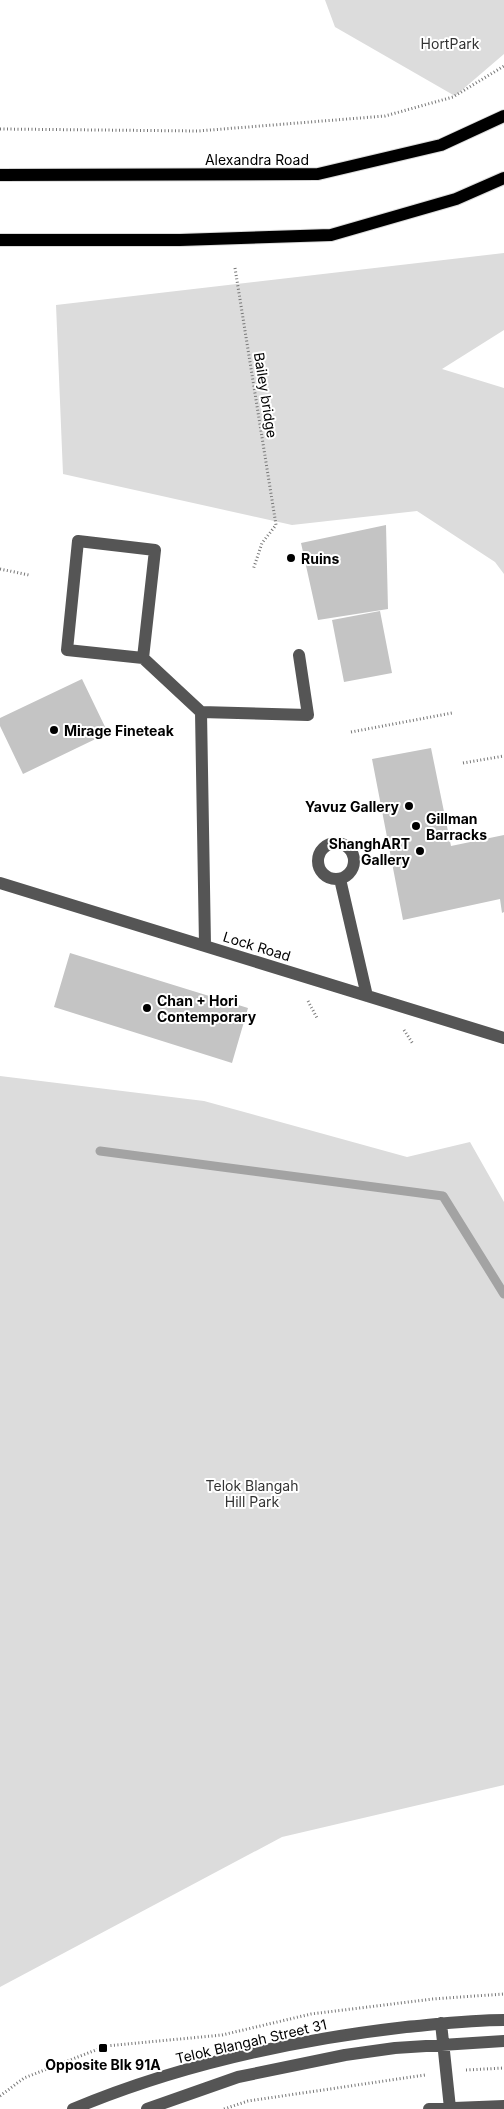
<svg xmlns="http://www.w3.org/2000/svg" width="504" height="2109" font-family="Inter,sans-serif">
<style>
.green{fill:#dcdcdc}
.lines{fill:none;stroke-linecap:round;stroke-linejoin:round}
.stream{stroke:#a3a3a3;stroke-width:9}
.building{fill:#c4c4c4}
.major-casing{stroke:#dbdbdb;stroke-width:14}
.path{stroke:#777;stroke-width:3;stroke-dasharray:1 2.5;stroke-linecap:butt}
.minor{stroke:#555;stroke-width:12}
.major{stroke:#000;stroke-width:12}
.poi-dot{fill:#000;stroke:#fff;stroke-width:2}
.labels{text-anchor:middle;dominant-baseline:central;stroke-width:4;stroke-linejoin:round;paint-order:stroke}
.park-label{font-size:14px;fill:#333;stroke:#fff}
.street-label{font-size:14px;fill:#000;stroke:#fff}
.poi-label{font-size:14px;font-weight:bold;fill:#000;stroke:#fff;text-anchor:start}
</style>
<rect width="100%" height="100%" fill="#fff"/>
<path class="green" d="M 325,0 L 504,0 L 504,54 L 455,96 L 335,27 Z
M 504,253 L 504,330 L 442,369 L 504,388 L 504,574 L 495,562 L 417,511 L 292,525 L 63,474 L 56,305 Z
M 0,1076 L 204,1101 L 407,1157 L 470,1142 L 504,1202 L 504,1785 L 282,1837 L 0,1987 Z"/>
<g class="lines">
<path class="stream" d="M 100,1151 L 443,1196 L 504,1294"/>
</g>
<path class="building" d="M 386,525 L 388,609 L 318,620 L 301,543 Z
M 380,611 L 392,673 L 344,682 L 332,620 Z
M 82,679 L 108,733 L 23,774 L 0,726 L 0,718 Z
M 431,748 L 451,846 L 504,835 L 504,912 L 502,913 L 500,899 L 403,920 L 372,759 Z
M 70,953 L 248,1008 L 232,1063 L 54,1007 Z"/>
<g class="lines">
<defs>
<path id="major" d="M 0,175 L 318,174 L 441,145 L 504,116
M 0,240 L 180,240 L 331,235 L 456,199 L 504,178"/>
</defs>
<use href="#major" class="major-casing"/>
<path class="path" d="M 0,129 L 198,131 L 385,116 L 453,97 L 504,66
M 235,268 L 276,525 L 262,543 L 253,570
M 0,569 L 29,575
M 351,732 L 452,713
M 463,763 L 504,756
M 308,1001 L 317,1018
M 404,1030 L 413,1044
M 466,2070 L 504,2068
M 0,2096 L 24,2078 L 106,2046 L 222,2035 L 311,2014 L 433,1999 L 504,1994
M 224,2109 L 248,2101 L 425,2075"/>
<path class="minor" d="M 143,658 L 155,550 L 78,541 L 67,650 L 143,658 L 201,712 L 308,715 L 299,655
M 201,712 L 205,945
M318 861a18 18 0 1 1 36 0a18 18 0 1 1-36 0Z
M 340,879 L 367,996
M 0,883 L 504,1038
M 441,2023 L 450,2108
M 73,2109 C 178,2065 293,2040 406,2027 C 439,2024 471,2020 504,2020
M 147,2109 L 238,2077 L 345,2055 L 395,2048 L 504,2041
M 429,2109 L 504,2106"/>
<use href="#major" class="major"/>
</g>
<g class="poi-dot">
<circle cx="291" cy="558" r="5"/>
<circle cx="54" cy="730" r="5"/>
<circle cx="409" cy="806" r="5"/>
<circle cx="416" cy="826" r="5"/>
<circle cx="420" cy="851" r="5"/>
<circle cx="147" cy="1008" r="5"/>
<rect x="98" y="2043" width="10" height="10" rx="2.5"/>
</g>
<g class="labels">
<g class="park-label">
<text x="450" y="43">HortPark</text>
<text x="252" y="1485">Telok Blangah<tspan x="252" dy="16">Hill Park</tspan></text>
</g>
<g class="street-label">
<text x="257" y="159">Alexandra Road</text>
<text transform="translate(266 395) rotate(81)">Bailey bridge</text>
<text transform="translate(257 946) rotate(17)">Lock Road</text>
<text transform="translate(251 2041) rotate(-13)">Telok Blangah Street 31</text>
</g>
<g class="poi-label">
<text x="301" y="558">Ruins</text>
<text x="64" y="730">Mirage Fineteak</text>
<text x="399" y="806" text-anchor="end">Yavuz Gallery</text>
<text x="426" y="818">Gillman<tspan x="426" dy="16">Barracks</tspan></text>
<text x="410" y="843" text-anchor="end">ShanghART<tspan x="410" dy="16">Gallery</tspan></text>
<text x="157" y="1000">Chan + Hori<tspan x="157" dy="16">Contemporary</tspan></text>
<text x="103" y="2064" text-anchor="middle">Opposite Blk 91A</text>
</g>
</g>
</svg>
